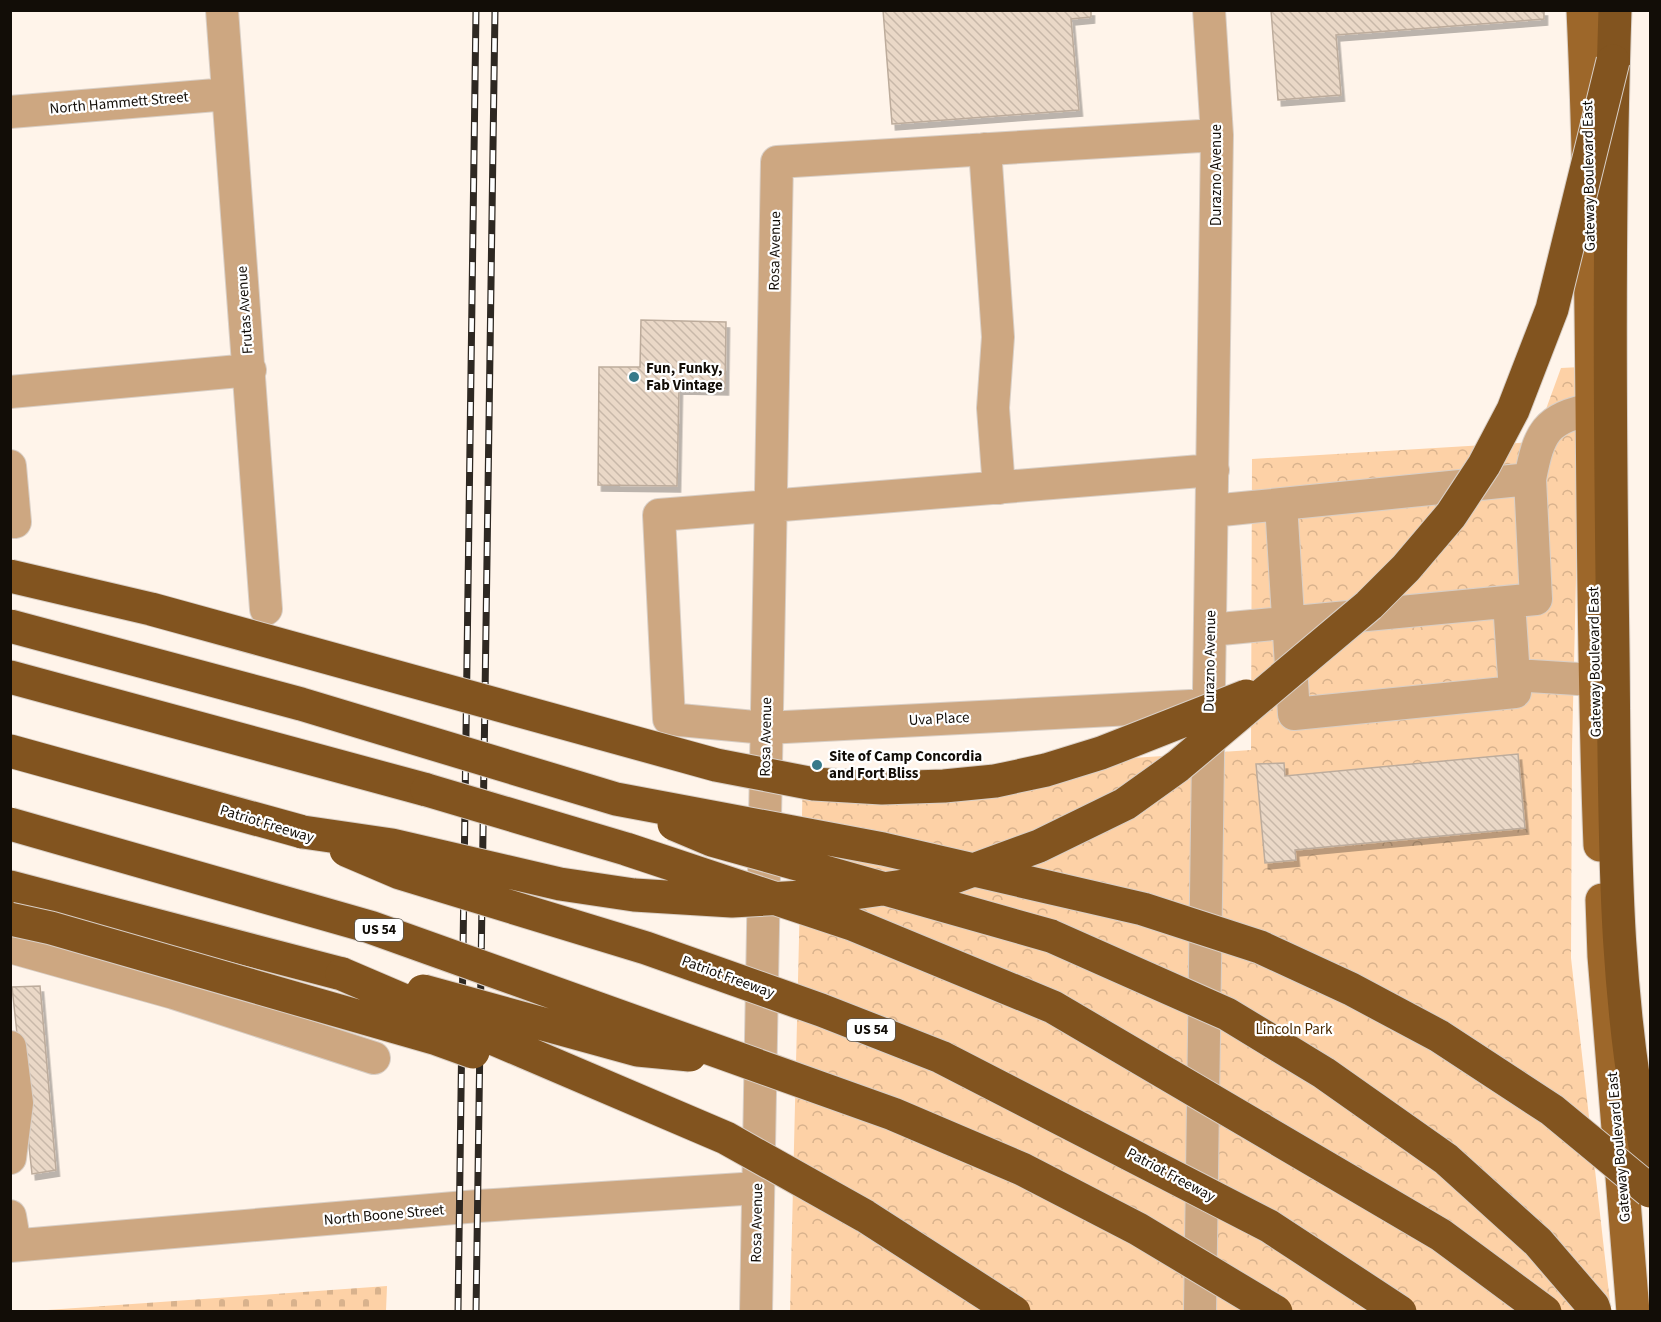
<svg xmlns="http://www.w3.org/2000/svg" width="1661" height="1322" font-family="'Source Sans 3',sans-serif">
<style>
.cemetery{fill:url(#cemetery-stones)}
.park{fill:url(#park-crowns)}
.building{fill:url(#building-back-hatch);stroke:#bdac9c;stroke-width:1.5;filter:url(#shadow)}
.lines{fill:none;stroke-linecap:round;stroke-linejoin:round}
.minor-casing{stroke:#d9cfc6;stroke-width:34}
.major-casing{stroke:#d9cfc6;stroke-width:35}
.highway-casing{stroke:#d9cfc6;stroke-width:35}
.minor{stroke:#cda781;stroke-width:32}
.major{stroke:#9d672a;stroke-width:33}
.highway{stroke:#82541f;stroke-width:33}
.rail-casing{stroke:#2e2822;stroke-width:7}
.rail{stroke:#fff;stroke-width:4.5;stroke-dasharray:14;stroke-linecap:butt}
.highway-bridge-casing{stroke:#d9cfc6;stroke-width:35;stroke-linecap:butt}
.highway-bridge{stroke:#82541f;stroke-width:33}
.poi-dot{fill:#377a8a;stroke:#fff;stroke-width:2}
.labels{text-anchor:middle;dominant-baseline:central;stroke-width:4.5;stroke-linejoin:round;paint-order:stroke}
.shield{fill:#fff;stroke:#595651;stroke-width:1.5}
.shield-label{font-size:14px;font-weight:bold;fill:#120d07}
.street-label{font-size:15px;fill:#120d07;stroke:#fff}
.poi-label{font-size:15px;font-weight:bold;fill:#120d07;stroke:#fff;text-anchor:start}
.park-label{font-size:15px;fill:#4c2a00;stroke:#fff}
</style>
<defs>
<pattern id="cemetery-stones" width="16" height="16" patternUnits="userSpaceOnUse" patternTransform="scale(1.5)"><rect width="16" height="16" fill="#fdd1a6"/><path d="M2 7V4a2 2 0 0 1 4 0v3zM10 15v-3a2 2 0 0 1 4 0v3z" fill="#d8b28d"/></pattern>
<pattern id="park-crowns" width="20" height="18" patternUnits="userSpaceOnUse" patternTransform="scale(1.5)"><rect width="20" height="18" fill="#fdd1a6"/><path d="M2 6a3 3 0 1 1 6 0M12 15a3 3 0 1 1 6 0" fill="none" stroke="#d8b28d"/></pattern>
<pattern id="building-back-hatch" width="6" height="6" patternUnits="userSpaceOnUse" patternTransform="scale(1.5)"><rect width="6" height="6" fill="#ead8c7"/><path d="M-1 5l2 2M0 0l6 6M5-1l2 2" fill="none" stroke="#c8b8a9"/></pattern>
<filter id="shadow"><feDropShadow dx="3.5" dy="6" stdDeviation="0" flood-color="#0004"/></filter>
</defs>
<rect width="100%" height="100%" fill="#fff4ea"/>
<path class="cemetery" d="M 387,1286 L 386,1311 L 33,1311 Z"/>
<path class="park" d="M 1581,367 L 1572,749 L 1571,958 L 1611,1311 L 790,1312 L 803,773 L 926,772 L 1251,750 L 1252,459 L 1534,442 L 1561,368 Z"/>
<path class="building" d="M 883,10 L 1091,10 L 1091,17 L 1071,19 L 1079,110 L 892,124 Z
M 1271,10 L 1544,10 L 1544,19 L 1336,35 L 1341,95 L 1278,100 Z
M 641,320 L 726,322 L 725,389 L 679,388 L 677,486 L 598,485 L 599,367 L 640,367 Z
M 1518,754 L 1525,828 L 1295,850 L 1296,860 L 1265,863 L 1256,764 L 1284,763 L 1285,776 Z
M 40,986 L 56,1170 L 32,1174 L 12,987 Z"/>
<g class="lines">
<defs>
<path id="minor" d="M 222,10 L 266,609
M 10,112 L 228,94
M 985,149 L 998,337 L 993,408 L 999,488
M 10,392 L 250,370
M 10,466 L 15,522 L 10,521
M 1530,479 C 1539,433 1545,418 1593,409
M 1281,504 L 1294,714 L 1515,692 L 1509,602
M 1210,630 L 1536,599 L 1530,479 L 1212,511
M 1514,675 L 1594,680
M 1209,705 L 766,728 L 669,719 L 659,515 L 1213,470
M 10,947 L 174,993 L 374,1058
M 10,1047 L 17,1103 L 10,1158
M 10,1216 L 15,1245
M 10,1246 L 478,1206 L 758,1188
M 756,1312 L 777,162 L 1217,135
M 1200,1312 L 1217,135 L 1209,10"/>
<path id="major" d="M 1583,10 C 1596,289 1589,567 1600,845
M 1602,900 L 1604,956 L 1633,1312"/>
<path id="highway" d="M 1615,10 C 1608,224 1610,439 1613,652 C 1615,825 1612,1000 1650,1169
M 10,677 L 427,790
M 10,751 L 303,832
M 10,887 L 342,974"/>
</defs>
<use href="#minor" class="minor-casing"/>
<use href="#major" class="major-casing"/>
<use href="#highway" class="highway-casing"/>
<use href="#minor" class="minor"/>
<use href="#major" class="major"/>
<use href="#highway" class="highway"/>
<defs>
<path id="rail" d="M 458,1312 L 476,10
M 476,1312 L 495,10"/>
</defs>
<use href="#rail" class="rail-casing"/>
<use href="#rail" class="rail"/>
<defs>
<path id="highway-bridge" d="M 10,576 L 151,609 L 716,765 L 814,784 L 882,788 L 944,786 L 995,781 L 1046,770 L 1101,753 L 1246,696
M 10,626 L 301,704 L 616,799 L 883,849 L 1143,909 L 1260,947 L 1351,989 L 1439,1036 L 1552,1110 L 1650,1191
M 427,790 L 626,849 L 852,924 L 1053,1007 L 1441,1235 L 1545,1312
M 10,824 L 370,927 L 893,1114 L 1022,1169 L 1138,1229 L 1276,1312
M 674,824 L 712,840 L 1051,936 L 1227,1014 L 1324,1073 L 1446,1159 L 1538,1242 L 1593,1306 L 1595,1312
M 303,832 L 392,845 L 560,884 L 634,895 L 732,901 L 840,895 L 946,880 L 1039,846 L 1125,804 L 1178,766 L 1369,605 L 1406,568 L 1451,515 L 1484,465 L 1513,410 L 1552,309 L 1613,61
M 346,850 L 400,873 L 646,948 L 821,1010 L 941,1057 L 1269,1226 L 1400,1312
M 10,919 L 51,928 L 437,1039 L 473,1052
M 342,974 L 726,1138 L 865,1216 L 1014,1312
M 423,991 L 638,1050 L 690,1055"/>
</defs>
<use href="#highway-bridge" class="highway-bridge-casing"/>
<use href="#highway-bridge" class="highway-bridge"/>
</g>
<g class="poi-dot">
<circle cx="634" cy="377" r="6"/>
<circle cx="817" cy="765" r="6"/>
</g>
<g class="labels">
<g class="shield">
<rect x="355" y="919" width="48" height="22" rx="4.5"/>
<rect x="847" y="1019" width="48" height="22" rx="4.5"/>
</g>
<g class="shield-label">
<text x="379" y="930">US 54</text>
<text x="871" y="1030">US 54</text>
</g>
<g class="street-label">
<text transform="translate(119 103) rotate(-5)">North Hammett Street</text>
<text transform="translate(1216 175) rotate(-90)">Durazno Avenue</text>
<text transform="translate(1589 176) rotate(-91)">Gateway Boulevard East</text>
<text transform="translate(775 251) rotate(-89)">Rosa Avenue</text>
<text transform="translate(245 310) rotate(-94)">Frutas Avenue</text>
<text transform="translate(1210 661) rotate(-89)">Durazno Avenue</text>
<text transform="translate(1595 662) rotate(-91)">Gateway Boulevard East</text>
<text transform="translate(939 719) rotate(-3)">Uva Place</text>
<text transform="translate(766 737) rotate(-89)">Rosa Avenue</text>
<text transform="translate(267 824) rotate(17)">Patriot Freeway</text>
<text transform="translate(728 977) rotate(20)">Patriot Freeway</text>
<text transform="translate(1619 1147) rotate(-95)">Gateway Boulevard East</text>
<text transform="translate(1171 1175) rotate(28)">Patriot Freeway</text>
<text transform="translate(384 1215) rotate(-5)">North Boone Street</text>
<text transform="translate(757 1223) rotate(-89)">Rosa Avenue</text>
</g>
<g class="poi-label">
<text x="646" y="368">Fun, Funky,<tspan x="646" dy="17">Fab Vintage</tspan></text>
<text x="829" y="756">Site of Camp Concordia<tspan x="829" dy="17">and Fort Bliss</tspan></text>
</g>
<g class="park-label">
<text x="1294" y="1029">Lincoln Park</text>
</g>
</g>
<rect width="1661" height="1322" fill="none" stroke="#120d07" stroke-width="24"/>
</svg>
